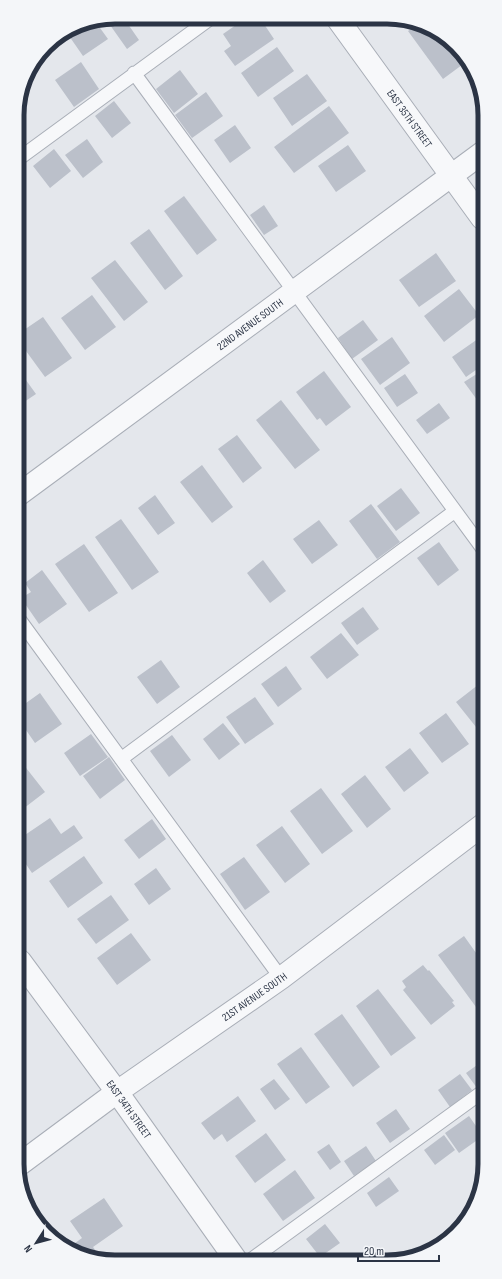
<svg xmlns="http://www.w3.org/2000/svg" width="502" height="1279" font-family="'Sofia Sans Condensed',sans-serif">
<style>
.building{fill:#bbc0ca}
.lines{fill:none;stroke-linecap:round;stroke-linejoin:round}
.service-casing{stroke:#a9aeb7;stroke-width:15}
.minor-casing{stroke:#a9aeb7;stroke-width:24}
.tertiary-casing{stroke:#a9aeb7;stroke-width:24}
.service{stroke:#f7f8fa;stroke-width:13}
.minor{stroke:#f7f8fa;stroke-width:22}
.tertiary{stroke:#f7f8fa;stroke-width:22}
.labels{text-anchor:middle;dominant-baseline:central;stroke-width:4;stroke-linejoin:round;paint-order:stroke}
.street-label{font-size:11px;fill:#2b3445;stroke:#f4f6f9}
.rim{fill:none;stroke:#2b3445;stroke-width:5}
</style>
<rect width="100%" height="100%" fill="#e4e7ec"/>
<path class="building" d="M 123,17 L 139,40 L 127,49 L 110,25 Z
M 246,18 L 260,18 L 274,39 L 235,66 L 224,51 L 231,46 L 223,34 Z
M 95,21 L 108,39 L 83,56 L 67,33 L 79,24 Z
M 417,25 L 456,45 L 466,62 L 443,79 L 408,31 Z
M 277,47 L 294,71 L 258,97 L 241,73 Z
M 81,62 L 99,89 L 74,107 L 55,80 Z
M 180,70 L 198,94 L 174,113 L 156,89 Z
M 307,74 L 327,101 L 292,126 L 273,98 Z
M 206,92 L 223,116 L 192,138 L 175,115 Z
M 114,101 L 131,123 L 112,138 L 95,116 Z
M 329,106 L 349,133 L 294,173 L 274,147 Z
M 235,125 L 251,148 L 230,163 L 214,140 Z
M 17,126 L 24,135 L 17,140 Z
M 87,139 L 103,162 L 83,178 L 65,155 Z
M 348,145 L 366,171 L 336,192 L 318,166 Z
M 54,149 L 71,171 L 50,188 L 33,166 Z
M 184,196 L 217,240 L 197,255 L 164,211 Z
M 264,205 L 278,226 L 264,235 L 250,215 Z
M 18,210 L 25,220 L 18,226 Z
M 149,229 L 183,276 L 165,290 L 130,243 Z
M 436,253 L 456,281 L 419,307 L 399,280 Z
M 115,260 L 148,302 L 124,321 L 91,278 Z
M 459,289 L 479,315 L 444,342 L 424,316 Z
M 92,295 L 116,327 L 85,350 L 61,318 Z
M 43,317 L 72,358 L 45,377 L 18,340 L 18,334 Z
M 363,320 L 378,340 L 352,359 L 338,338 Z
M 482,336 L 483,365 L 466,377 L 452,357 Z
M 392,337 L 410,363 L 380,385 L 361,359 Z
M 18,369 L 36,394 L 18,406 Z
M 483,370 L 483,408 L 464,382 Z
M 324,371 L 351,407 L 326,426 L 320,418 L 317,420 L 296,392 Z
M 405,374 L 418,393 L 397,407 L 384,388 Z
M 281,400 L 320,450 L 295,469 L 256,420 Z
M 439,403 L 450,418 L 427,434 L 416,420 Z
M 237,435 L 262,468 L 243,483 L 218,449 Z
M 202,465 L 233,507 L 212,523 L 180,482 Z
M 401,488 L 420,513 L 396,531 L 377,506 Z
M 155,495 L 175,523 L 158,535 L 138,508 Z
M 371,504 L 400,542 L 377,559 L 349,521 Z
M 121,519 L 159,572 L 132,590 L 95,537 Z
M 319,520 L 338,545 L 312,564 L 293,539 Z
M 439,542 L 459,570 L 438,586 L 417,558 Z
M 84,544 L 118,593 L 89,612 L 55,564 Z
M 263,560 L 286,591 L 270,603 L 247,573 Z
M 42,570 L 67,604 L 39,624 L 21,598 L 31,592 L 25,583 Z
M 363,607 L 379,629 L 357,645 L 341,623 Z
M 341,633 L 359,655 L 327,679 L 310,657 Z
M 161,660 L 180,687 L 157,704 L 137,677 Z
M 286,666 L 302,689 L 278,707 L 261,684 Z
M 483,681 L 484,737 L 456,702 Z
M 40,693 L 62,724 L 35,743 L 19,720 L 19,708 Z
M 255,697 L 274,724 L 245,744 L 226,717 Z
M 446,713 L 469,744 L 442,763 L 419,733 Z
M 223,723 L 240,744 L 219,760 L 203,739 Z
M 91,734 L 108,757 L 80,776 L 64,753 Z
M 172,735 L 191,760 L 169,777 L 150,751 Z
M 410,748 L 429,773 L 404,792 L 385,767 Z
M 109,757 L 125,780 L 100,799 L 83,776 Z
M 23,764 L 45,792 L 19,812 L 19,767 Z
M 365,775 L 391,809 L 367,828 L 341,794 Z
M 321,788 L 353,831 L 322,854 L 290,811 Z
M 50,818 L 61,834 L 74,825 L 83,838 L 32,873 L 19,854 L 19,839 Z
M 152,819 L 166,839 L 139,859 L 124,840 Z
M 282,826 L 310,864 L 285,883 L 256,845 Z
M 84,856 L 103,883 L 68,908 L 49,881 Z
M 244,857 L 270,892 L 245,910 L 220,874 Z
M 156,868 L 171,889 L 149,905 L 134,884 Z
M 111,895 L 129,920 L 96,944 L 77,919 Z
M 131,933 L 151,960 L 117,985 L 97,958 Z
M 464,936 L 484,964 L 484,969 L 480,972 L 484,978 L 484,1018 L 438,955 Z
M 423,965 L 428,971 L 429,970 L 454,1001 L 452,1002 L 455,1006 L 431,1025 L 403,990 L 406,987 L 402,981 Z
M 378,989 L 416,1038 L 391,1056 L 356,1006 Z
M 342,1014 L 380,1067 L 353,1087 L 314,1034 Z
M 301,1047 L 330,1087 L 306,1104 L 277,1064 Z
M 484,1060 L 485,1083 L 477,1088 L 466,1073 Z
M 460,1074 L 472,1090 L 450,1107 L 438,1090 Z
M 274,1079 L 290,1099 L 275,1110 L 260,1089 Z
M 238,1096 L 256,1121 L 227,1142 L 222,1134 L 214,1140 L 201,1123 Z
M 396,1109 L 410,1129 L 390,1143 L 376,1123 Z
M 469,1116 L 483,1136 L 459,1153 L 445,1133 Z
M 266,1133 L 286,1160 L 255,1183 L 235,1156 Z
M 444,1135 L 455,1150 L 435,1165 L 424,1150 Z
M 329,1144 L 341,1162 L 330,1170 L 317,1152 Z
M 366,1146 L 376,1161 L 354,1176 L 344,1161 Z
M 295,1170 L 315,1198 L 283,1221 L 263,1194 Z
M 389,1177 L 399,1191 L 376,1207 L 367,1193 Z
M 104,1198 L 123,1226 L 93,1247 L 101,1258 L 96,1260 L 71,1246 L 82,1238 L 70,1221 Z
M 470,1215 L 461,1228 L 458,1223 Z
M 325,1224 L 340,1243 L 320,1257 L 306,1239 Z"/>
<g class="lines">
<defs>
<path id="service" d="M 134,73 L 483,549
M 17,160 L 211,18
M 19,619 L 281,978
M 121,759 L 455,511
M 252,1259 L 485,1090"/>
<g id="minor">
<path id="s1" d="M 18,495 L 482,153"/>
<path id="s2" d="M 20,961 L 117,1092 L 236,1260"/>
<path id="s3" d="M 20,1164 L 117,1092 L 281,978 L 484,824"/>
</g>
<g id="tertiary">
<path id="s4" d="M 337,18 L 482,218"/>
</g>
</defs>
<use href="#service" class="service-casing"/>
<use href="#minor" class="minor-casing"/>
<use href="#tertiary" class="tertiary-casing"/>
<use href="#service" class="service"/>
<use href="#minor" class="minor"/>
<use href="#tertiary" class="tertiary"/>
</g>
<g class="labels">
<g class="street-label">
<text stroke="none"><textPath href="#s4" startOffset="124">EAST 35TH STREET</textPath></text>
<text stroke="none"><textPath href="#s1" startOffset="288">22ND AVENUE SOUTH</textPath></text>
<text stroke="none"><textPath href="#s3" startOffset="288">21ST AVENUE SOUTH</textPath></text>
<text stroke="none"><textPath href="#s2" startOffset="184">EAST 34TH STREET</textPath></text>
</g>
</g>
<path d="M0 0H502V1279H0ZM115 24H387A91 91 0 0 1 478 115V1164A91 91 0 0 1 387 1255H115A91 91 0 0 1 24 1164V115A91 91 0 0 1 115 24Z" fill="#f4f6f9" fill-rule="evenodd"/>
<path class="rim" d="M115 24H387A91 91 0 0 1 478 115V1164A91 91 0 0 1 387 1255H115A91 91 0 0 1 24 1164V115A91 91 0 0 1 115 24Z"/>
<g transform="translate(36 1243) rotate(234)" stroke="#f4f6f9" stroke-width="3" paint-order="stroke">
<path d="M0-3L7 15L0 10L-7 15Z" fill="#2b3445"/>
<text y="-6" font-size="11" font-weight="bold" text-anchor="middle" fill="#2b3445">N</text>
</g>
<path d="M358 1255v6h81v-6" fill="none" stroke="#2b3445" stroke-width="2"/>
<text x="364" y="1255" font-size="12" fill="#2b3445" stroke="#f4f6f9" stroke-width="3" paint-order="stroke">20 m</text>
</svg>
